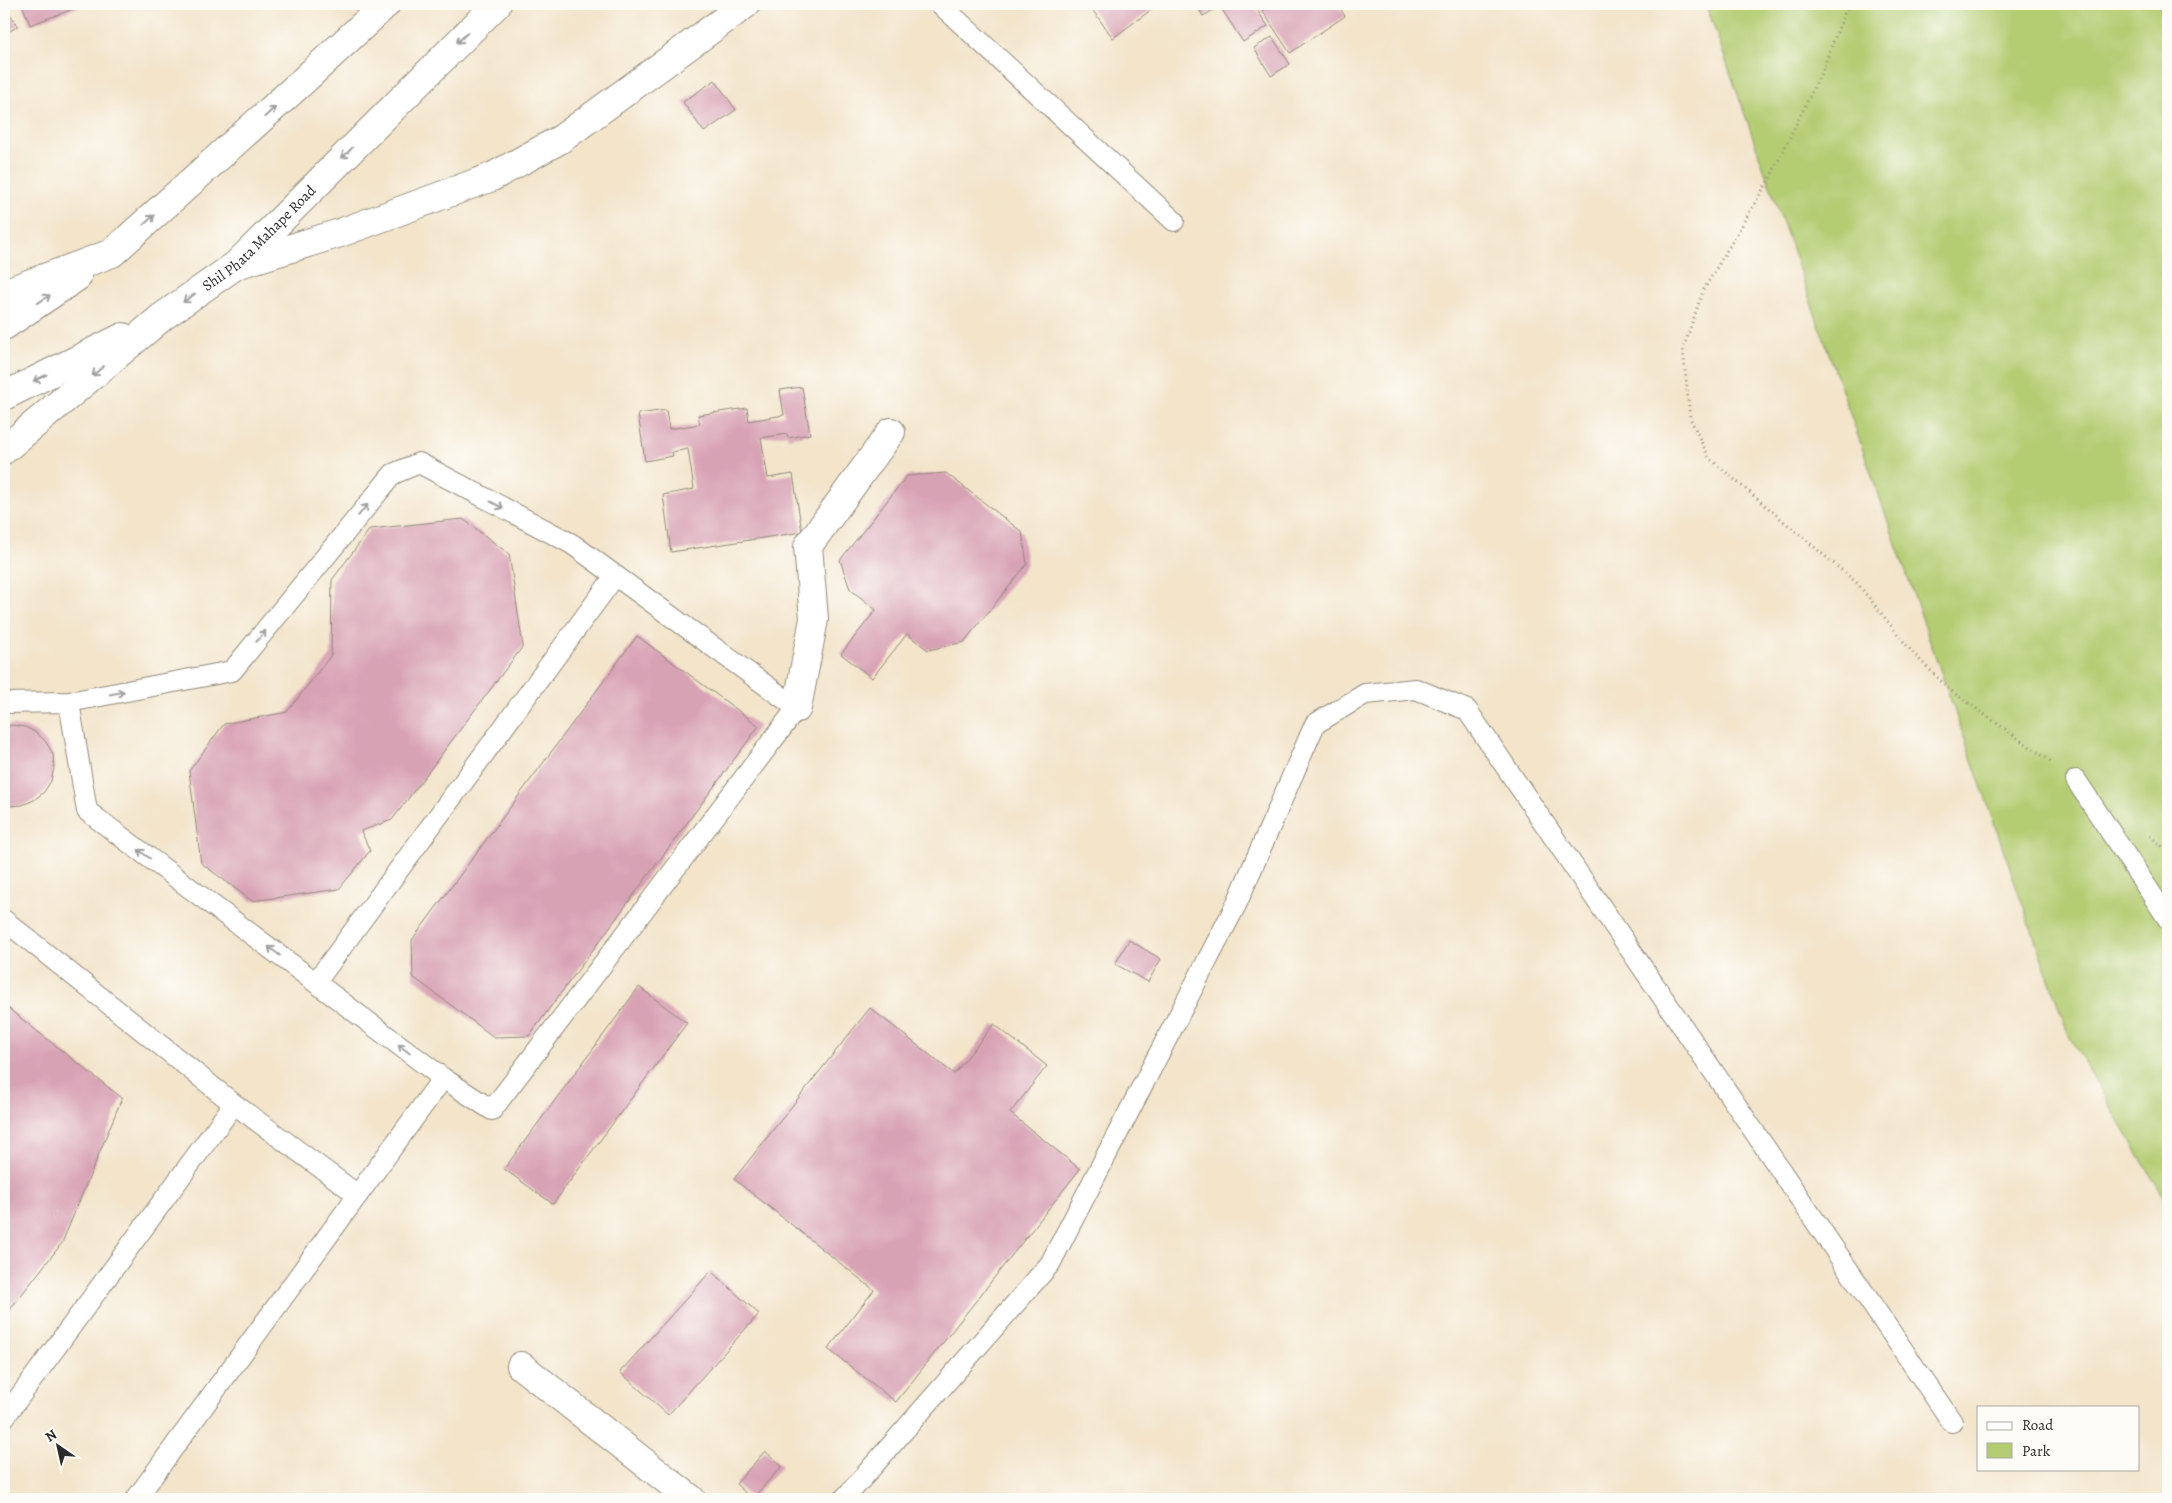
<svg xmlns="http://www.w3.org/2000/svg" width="2172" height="1503" font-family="Alegreya,serif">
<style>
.green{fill:#b4cc72;stroke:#707c4e}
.building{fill:#d8a2b5}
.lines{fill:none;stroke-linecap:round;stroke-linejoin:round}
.service-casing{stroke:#8f887a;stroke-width:22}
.minor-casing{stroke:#8f887a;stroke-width:30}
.primary-casing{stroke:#8f887a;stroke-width:30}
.path{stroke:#8f887a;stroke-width:3;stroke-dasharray:1 4;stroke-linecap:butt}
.service{stroke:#fff;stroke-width:20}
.minor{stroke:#fff;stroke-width:28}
.primary{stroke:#fff;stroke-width:28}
.oneway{stroke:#a0a0a0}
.labels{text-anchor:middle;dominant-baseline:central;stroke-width:4;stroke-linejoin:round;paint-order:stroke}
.street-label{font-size:15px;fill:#2b2b2b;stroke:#fdfcf7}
</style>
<rect width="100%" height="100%" fill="#fdfcf7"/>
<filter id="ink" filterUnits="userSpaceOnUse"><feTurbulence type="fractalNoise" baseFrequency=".02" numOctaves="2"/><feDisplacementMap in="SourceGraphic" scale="10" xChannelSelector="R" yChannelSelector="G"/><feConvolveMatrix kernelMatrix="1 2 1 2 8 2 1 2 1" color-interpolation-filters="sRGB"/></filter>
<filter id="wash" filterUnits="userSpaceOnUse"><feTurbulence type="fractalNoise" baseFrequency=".0096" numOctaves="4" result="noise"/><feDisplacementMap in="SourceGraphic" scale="20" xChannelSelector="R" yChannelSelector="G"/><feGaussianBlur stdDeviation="1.12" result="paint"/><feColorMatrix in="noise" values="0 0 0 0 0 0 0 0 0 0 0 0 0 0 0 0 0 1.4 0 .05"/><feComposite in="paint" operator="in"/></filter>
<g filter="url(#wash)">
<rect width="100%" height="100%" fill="#f3e4ca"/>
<path class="green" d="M 1706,4 L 2168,4 L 2168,1205 L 2069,1036 Z"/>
<g id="blocks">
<path class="building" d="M 22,4 L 80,4 L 81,6 L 30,25 Z
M 1088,4 L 1159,4 L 1113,38 Z
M 1196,4 L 1224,4 L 1203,16 Z
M 1234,4 L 1253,4 L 1268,26 L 1243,42 L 1223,11 Z
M 1258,4 L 1337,4 L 1345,16 L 1290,53 Z
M 4,5 L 18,26 L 4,35 Z
M 1272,37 L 1290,64 L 1271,76 L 1254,48 Z
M 715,80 L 736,110 L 704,132 L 683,102 Z
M 802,387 L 810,434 L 788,438 L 787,434 L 761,438 L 768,478 L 793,474 L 802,532 L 671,552 L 663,495 L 694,489 L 688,449 L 672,452 L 673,456 L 645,461 L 638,414 L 666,410 L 669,429 L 700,424 L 698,415 L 747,408 L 749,421 L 784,415 L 780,390 Z
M 946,473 L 1022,532 L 1027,564 L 964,642 L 928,650 L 907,634 L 872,678 L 841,654 L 876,610 L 850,589 L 840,560 L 907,476 Z
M 463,519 L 509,554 L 523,646 L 392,820 L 361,831 L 370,851 L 339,889 L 252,901 L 201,863 L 189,771 L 224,724 L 287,712 L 331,655 L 332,580 L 370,529 Z
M 637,636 L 759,726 L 529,1036 L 494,1037 L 413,977 L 412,940 Z
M 11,725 L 25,727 L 37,733 L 46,742 L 53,754 L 54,768 L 51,781 L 44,792 L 34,800 L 22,805 L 9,806 L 4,805 L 4,727 Z
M 1129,940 L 1161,959 L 1148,982 L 1115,964 Z
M 639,987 L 687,1023 L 553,1204 L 504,1169 Z
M 4,1005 L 122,1098 L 62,1243 L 4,1317 Z
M 870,1008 L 954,1074 L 994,1024 L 1047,1066 L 1010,1113 L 1080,1169 L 896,1402 L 828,1349 L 874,1290 L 734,1179 Z
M 711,1271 L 759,1314 L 668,1415 L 620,1372 Z
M 765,1451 L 782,1466 L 752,1499 L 736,1484 Z"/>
</g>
</g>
<g filter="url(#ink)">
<use href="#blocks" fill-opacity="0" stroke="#8f887a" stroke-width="1"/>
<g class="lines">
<defs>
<path id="service" d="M 940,4 L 1174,221
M 4,703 L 69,702 L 232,671 L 393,474 L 419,463 L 572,544 L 797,708 L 492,1110 L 443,1078 L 87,811 L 69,702
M 2076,780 L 2168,919
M 4,920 L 234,1104 L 358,1195
M 316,982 L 615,576
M 4,1418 L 234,1104
M 136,1499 L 443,1078
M 844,1499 L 1050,1264 L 1236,905 L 1315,724 L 1365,694 L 1416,689 L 1467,710 L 1952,1422"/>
<path id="minor" d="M 236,265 L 340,233 L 492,177 L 561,139 L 746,4
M 797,708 L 814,619 L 808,546 L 891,432
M 521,1366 L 691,1499"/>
<g id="primary">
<path d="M 4,293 L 112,253 L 303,81 L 386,4"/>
<path d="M 4,326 L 77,277"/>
<path d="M 4,396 L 123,337"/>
<path id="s1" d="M 4,450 L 162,317 L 236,265 L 497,4"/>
</g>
</defs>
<use href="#service" class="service-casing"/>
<use href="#minor" class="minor-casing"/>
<use href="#primary" class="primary-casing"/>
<path class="path" d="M 1848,4 L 1822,71 L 1771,176 L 1703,291 L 1683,349 L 1690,418 L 1709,458 L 1858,584 L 1912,652 L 1950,690 L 2053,763
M 2150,836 L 2168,852"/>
<use href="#service" class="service"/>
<use href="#minor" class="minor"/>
<use href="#primary" class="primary"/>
</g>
<defs><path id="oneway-shaft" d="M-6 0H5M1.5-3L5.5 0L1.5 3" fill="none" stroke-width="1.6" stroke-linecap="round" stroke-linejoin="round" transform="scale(1.25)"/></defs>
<g class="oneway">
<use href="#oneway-shaft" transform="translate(462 38) rotate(135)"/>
<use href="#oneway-shaft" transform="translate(270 112) rotate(-42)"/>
<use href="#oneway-shaft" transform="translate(347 153) rotate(135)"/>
<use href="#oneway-shaft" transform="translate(149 220) rotate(-42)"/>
<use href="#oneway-shaft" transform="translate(189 298) rotate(145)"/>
<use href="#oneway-shaft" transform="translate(44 299) rotate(-34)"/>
<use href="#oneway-shaft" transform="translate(98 371) rotate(140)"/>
<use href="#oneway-shaft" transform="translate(40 378) rotate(154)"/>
<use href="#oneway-shaft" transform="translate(497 505) rotate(28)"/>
<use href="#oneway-shaft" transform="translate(363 510) rotate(-51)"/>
<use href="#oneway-shaft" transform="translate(261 636) rotate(-51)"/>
<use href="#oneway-shaft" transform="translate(117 693) rotate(-11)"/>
<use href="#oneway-shaft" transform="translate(144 854) rotate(-143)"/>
<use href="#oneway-shaft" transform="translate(274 951) rotate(-143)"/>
<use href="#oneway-shaft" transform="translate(404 1049) rotate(-143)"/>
</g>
</g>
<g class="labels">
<g class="street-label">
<text stroke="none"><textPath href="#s1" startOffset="332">Shil Phata Mahape Road</textPath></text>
</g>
</g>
<rect width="2172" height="1503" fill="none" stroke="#fdfcf7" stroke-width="20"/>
<rect x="1977" y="1406" width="162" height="65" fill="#fdfcf7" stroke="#a9a8a5"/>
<rect x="1987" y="1422" width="25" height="8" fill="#ffffff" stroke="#a9a8a5"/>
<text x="2022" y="1430" font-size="15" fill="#2b2b2b">Road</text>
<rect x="1987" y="1443" width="25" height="15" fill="#b4cc72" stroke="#a9a8a5"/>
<text x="2022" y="1456" font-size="15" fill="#2b2b2b">Park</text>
<g transform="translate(58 1446) rotate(326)" stroke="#fdfcf7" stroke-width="4" paint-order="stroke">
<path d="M0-4L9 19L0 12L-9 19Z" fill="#2b2b2b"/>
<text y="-8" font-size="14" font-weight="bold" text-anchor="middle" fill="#2b2b2b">N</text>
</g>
</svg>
